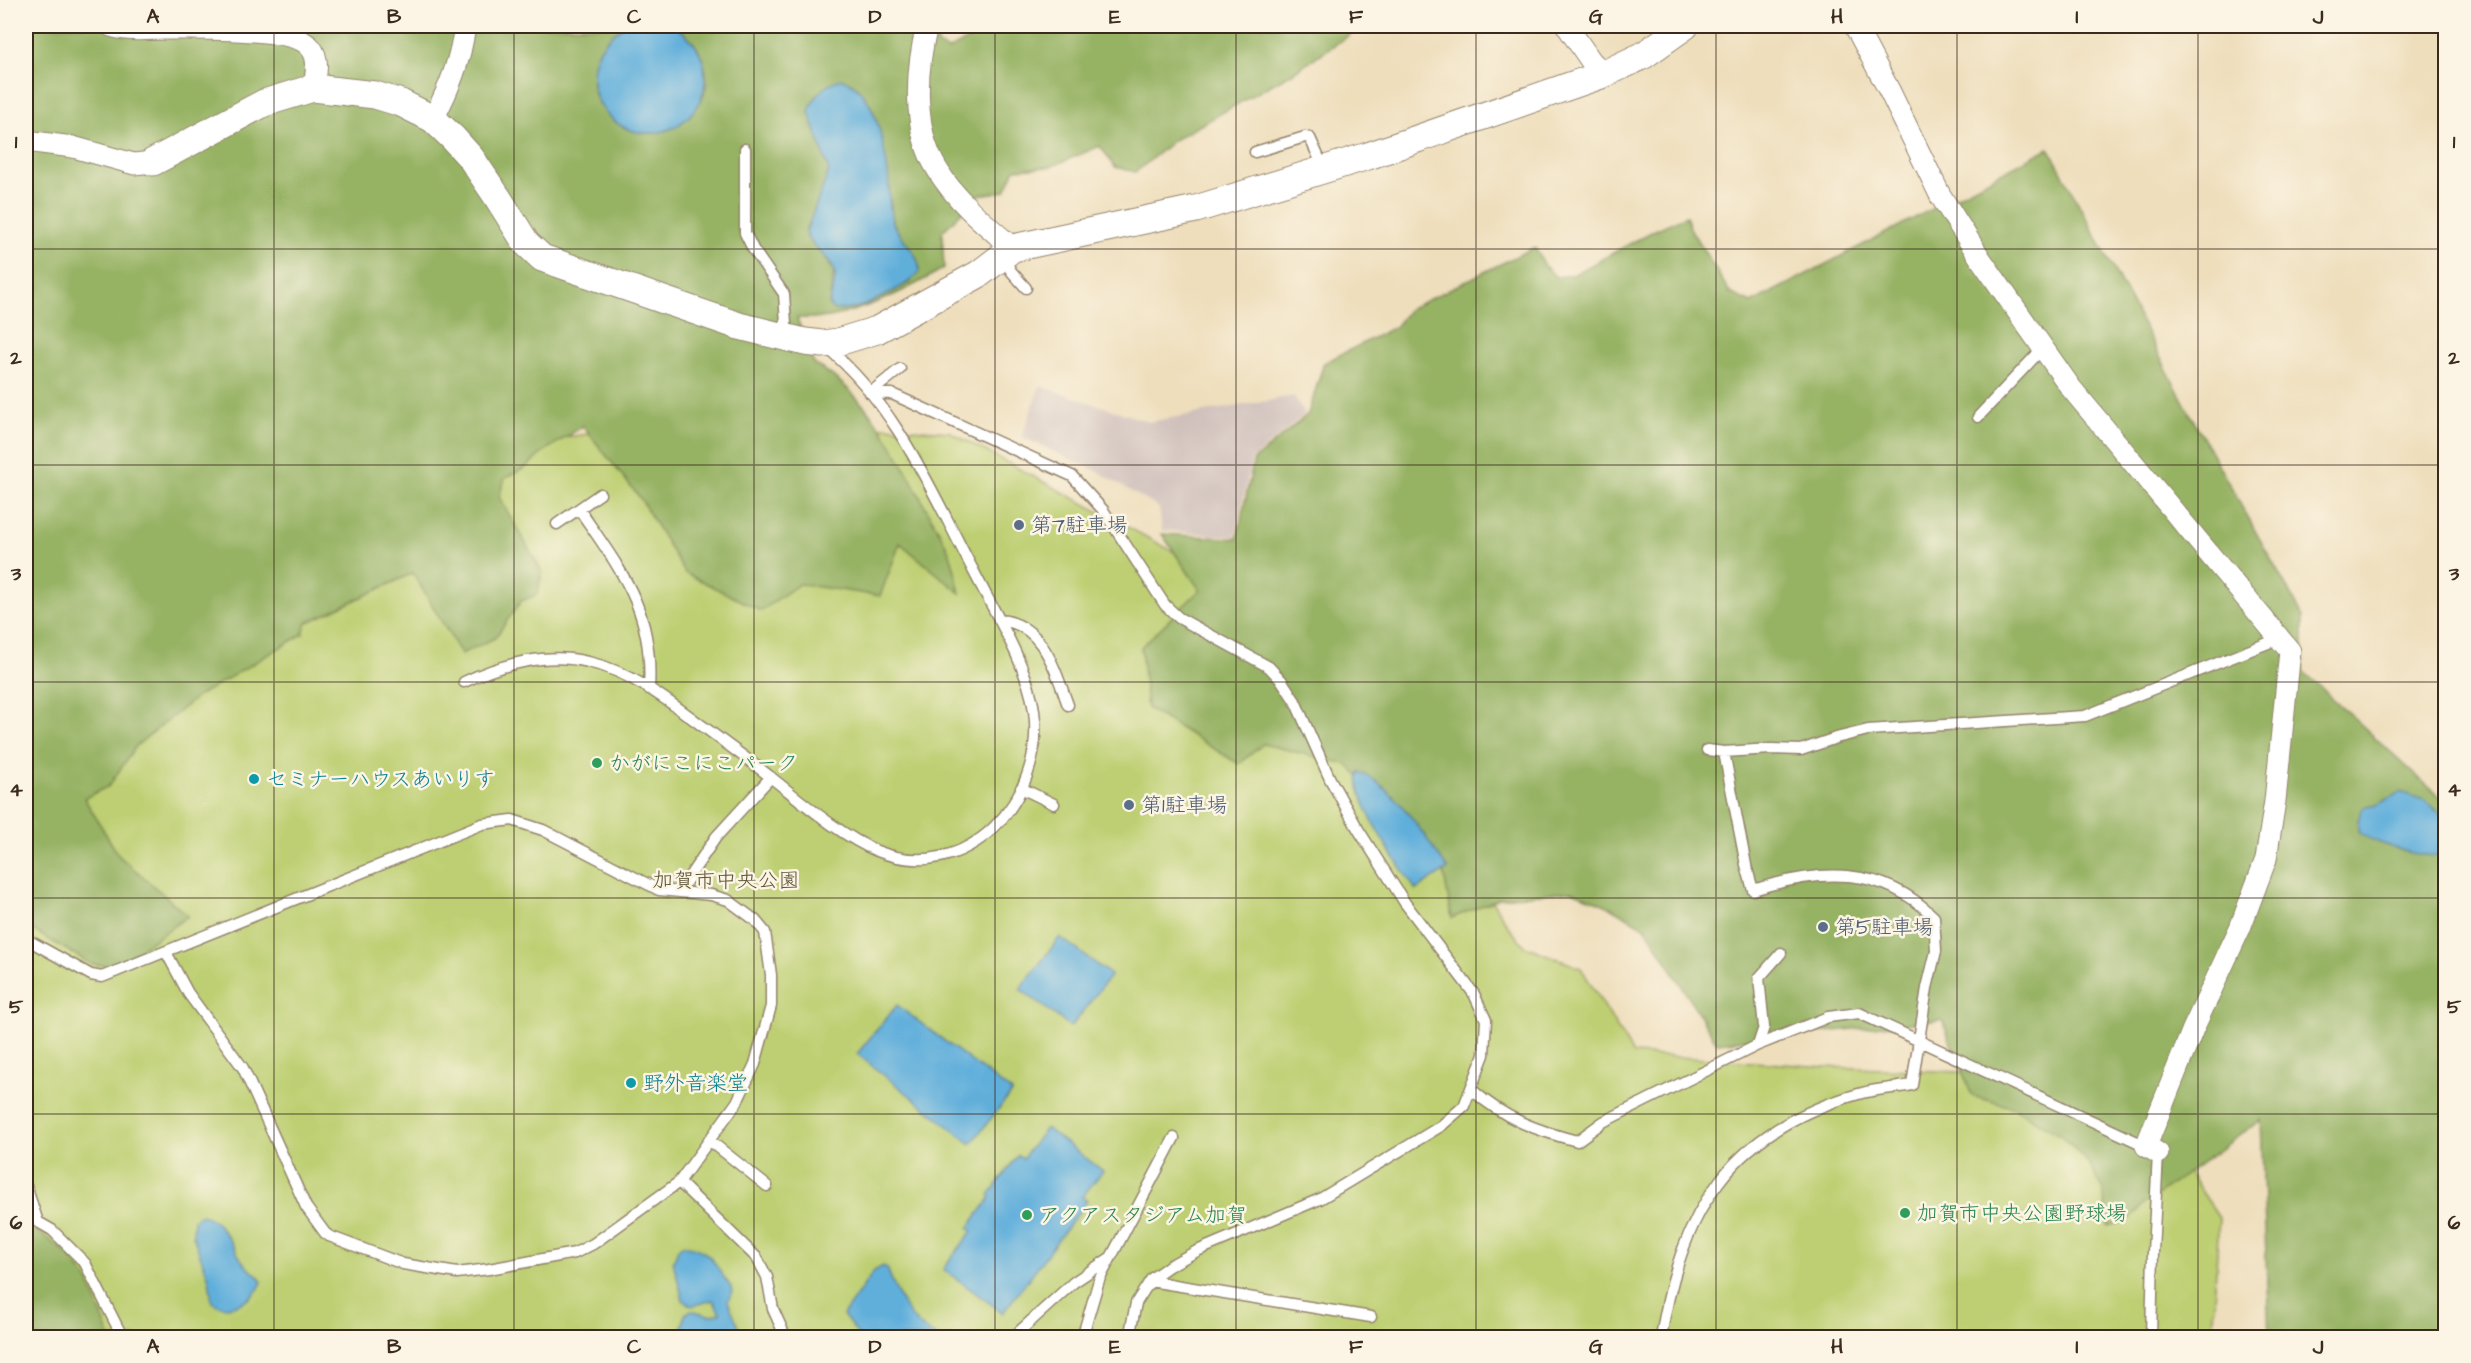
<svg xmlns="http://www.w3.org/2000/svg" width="2471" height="1363" font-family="'Architects Daughter','Klee One',sans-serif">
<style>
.industrial{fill:#cfc0bb}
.green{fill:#bdcf72;stroke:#7c7c48;stroke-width:1.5}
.forest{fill:#96b264;stroke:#686e41;stroke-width:1.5;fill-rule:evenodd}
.water{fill:#61afdb;stroke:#4e6c7c;stroke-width:1.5}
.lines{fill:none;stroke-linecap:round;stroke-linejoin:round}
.service-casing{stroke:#94846d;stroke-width:13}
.minor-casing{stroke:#94846d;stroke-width:23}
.tertiary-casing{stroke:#94846d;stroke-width:29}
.service{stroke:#fff;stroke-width:10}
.minor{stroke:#fff;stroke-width:21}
.tertiary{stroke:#fff;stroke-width:27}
.grid{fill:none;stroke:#3b2a1e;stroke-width:1.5;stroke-opacity:0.55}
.service-dot{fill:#5c6f8a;stroke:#fcf5e5;stroke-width:2}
.leisure-dot{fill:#2e9e5b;stroke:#fcf5e5;stroke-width:2}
.culture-dot{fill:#0f9aa8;stroke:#fcf5e5;stroke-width:2}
.labels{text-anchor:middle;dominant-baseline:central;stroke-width:5;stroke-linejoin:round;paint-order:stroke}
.service-label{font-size:21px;fill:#4e5e75;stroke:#fcf5e5;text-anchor:start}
.leisure-label{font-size:21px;fill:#27864d;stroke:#fcf5e5;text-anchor:start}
.culture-label{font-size:21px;fill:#0d838f;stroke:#fcf5e5;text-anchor:start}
.park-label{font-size:21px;fill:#5c5333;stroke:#fcf5e5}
.neatline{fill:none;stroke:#3b2a1e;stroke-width:2}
.grid-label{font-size:20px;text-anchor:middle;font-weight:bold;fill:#3b2a1e}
</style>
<rect width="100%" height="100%" fill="#fcf5e5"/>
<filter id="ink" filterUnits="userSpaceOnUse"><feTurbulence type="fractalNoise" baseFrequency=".0167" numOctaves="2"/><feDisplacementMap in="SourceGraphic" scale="12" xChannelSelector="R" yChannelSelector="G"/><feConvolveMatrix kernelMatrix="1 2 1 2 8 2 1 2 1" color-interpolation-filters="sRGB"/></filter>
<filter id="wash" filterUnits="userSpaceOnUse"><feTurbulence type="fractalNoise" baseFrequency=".008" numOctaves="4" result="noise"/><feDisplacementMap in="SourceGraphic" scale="24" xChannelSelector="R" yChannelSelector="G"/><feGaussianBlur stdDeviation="1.35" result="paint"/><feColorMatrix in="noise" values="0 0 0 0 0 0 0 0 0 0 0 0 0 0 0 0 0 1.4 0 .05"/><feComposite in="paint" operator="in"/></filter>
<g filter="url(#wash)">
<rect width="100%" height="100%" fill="#eedebc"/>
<path class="industrial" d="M 1040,386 L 1149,422 L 1294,396 L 1305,414 L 1252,459 L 1235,537 L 1162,530 L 1159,508 L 1099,472 L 1022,437 Z"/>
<path class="green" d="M 692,422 L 859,425 L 950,432 L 1178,554 L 1474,873 L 1510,929 L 1525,946 L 1581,968 L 1633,1054 L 1827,1067 L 2041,1075 L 2189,1173 L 2219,1217 L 2212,1337 L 26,1337 L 26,778 L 548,439 Z"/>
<path class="forest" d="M 26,26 L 624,26 C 604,37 596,56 593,78 C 591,93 599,104 608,115 C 619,127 647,137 663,131 C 671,128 678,119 685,114 C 689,111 696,107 699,103 C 718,79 698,36 672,26 L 943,26 L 937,45 L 948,50 L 995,26 L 1363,26 L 1292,73 L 1174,140 L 1136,172 L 1115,167 L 1100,146 L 1050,167 L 1015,169 L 1005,191 L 979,195 L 942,232 L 944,268 C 911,288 873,307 834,316 C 823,319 809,318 797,318 L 814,364 C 869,394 900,457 928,512 C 936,526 946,542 951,557 C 955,569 957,581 960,593 L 900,543 L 880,596 L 799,584 L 761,611 L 685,573 L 640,498 L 583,426 L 546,450 L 525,468 L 505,478 L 499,497 L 542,572 L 537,595 L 521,601 L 495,638 L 461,654 L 413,573 L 306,623 L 303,634 L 198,696 L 136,746 L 109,786 L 84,798 L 119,856 L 188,916 L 138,951 L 110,966 L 91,964 L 26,926 ZM 842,79 C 888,94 885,181 893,220 C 893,224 896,228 898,232 C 903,248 907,265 911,282 L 871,301 L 829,305 L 834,272 L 826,258 L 807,238 L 806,228 L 813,217 L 830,170 L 809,112 C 813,95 829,88 842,79 Z
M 2049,148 L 2194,421 L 2303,617 L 2303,671 L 2445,802 L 2445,1337 L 2269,1337 L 2261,1120 L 2143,1205 L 2131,1219 L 2108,1226 L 2103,1190 L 2089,1164 L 2063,1137 L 2015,1108 L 1972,1096 L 1942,1020 L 1717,1043 L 1646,928 L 1608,906 L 1572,891 L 1500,898 L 1452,918 L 1442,864 L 1376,792 L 1346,764 L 1263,744 L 1239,764 L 1147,708 L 1141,647 L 1200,590 L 1162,534 L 1237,539 L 1254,460 L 1308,414 L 1324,363 L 1395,327 L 1409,309 L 1535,247 L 1545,266 L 1556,277 L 1573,275 L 1655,230 L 1686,216 L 1691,230 L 1730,293 L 1751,303 Z
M 26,1209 L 36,1230 L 68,1254 L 88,1280 L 110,1337 L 26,1337 Z"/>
<path class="water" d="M593 77a56 56 0 1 1 112 0a56 56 0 1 1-112 0Z
M 842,79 C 875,89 884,143 888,173 C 890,188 888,208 893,223 C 899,238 921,254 919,271 C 918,281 872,302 862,306 C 853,309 843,310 834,310 L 829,305 C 830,296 835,286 835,276 C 834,257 811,250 806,232 L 829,170 L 809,112 C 812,98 828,81 842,79 Z
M 1359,772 C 1396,786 1425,838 1448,869 L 1416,890 C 1399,865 1352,801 1359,772 Z
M 2400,792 L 2424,800 L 2445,818 L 2445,853 C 2426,862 2375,843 2358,832 L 2358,821 L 2363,808 L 2377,805 Z
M 1060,937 L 1111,975 L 1071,1027 L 1020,989 Z
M 897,1005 L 1012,1092 L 971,1144 L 857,1054 Z
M 1046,1128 L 1103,1171 L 1082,1197 L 1087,1201 L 1003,1313 L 943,1269 L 972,1231 L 968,1228 L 991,1197 L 989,1195 L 1018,1155 L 1023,1158 Z
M 199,1215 C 220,1215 232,1247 243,1262 C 249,1271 257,1272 262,1282 C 255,1300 228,1314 212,1302 L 209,1279 L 193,1236 L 194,1220 Z
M 684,1245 C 706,1249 712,1257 723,1276 C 727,1282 731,1285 733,1292 L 728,1301 L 743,1337 L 676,1337 L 683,1325 L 685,1314 L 691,1311 C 703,1311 708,1319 720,1313 L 713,1300 L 692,1306 L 683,1300 L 673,1262 L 678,1249 Z
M 883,1266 L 887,1268 C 898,1296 910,1328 941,1337 L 860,1337 L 843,1315 L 874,1271 Z"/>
</g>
<g filter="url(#ink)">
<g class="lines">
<defs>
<path id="service" d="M 745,149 L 745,233 L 753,249 L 784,294 L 787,338
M 1255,152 L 1305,137 L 1310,138 L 1324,169
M 1003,256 L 1011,271 L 1026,288
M 900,369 L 870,393 L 892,394 L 1072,476 L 1103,510 L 1165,605 L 1179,618 L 1269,667 L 1282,681 L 1295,701 L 1330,779 L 1358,829 L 1405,903 L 1474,994 L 1486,1020 L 1484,1055 L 1464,1106 L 1441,1126 L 1320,1199 L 1197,1251 L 1169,1266 L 1152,1278 L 1136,1303 L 1129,1338
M 1978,417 L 2043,348
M 579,509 C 621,571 654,609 649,689
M 557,524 L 600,494
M 999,620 C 1043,623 1055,670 1068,705
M 464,682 C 501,664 548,652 588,662 C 633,672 671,703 708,730 C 729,746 752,762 773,779 C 802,802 843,837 877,851 C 968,887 1046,798 1034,711 C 1028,665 993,610 972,568 C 932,492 895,403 826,347
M 1707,750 L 1724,752 L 1771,749 L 1801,750 L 1836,738 L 1868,730 L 2085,716 L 2278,639
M 1021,788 L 1054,804
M 677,890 L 683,886 L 716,837 L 771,777
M 26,939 L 91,975 L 102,977 L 482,824 L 512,820 L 543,830 L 659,890 L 711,895 L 728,900 L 755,920 L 765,932 L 771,975 L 771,1006 L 755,1064 L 737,1102 L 679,1182 L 593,1244 L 575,1253 L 489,1269 L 457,1273 L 403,1264 L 329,1236 L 325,1233 L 306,1207 L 243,1068 L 188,993 L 166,952
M 1758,1045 L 1764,1027 L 1759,978 L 1781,953
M 1472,1090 C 1505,1119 1535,1130 1577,1141 L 1603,1122 L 1758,1045 L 1828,1017 L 1859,1013 L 2146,1146
M 709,1140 L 767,1186
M 679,1182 L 757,1258 L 767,1277 L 773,1309 L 786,1338
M 26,1186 L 38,1222 L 52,1230 L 85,1263 L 123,1338
M 1150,1281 L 1371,1317
M 1012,1338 L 1074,1282 L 1110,1258
M 1082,1338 L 1099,1280 L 1174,1138
M 1661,1338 C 1681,1209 1731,1129 1862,1093 C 1878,1089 1896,1088 1912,1085 L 1927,988 L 1936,951 L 1934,917 C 1882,865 1819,869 1753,890 L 1746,865 L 1724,752
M 2151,1338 L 2153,1252 L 2158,1153"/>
<path id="minor" d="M 111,26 C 129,32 148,29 166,29 C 194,29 295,26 311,48 C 320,59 316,76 313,88
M 927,26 C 916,69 912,129 937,169 C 955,200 986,225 1013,248
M 1567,26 L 1591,61 L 1604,74
M 1855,26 L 1890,92 L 1940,195 L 1980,258 L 2071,388 L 2290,651 L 2275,801 L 2266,859 L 2240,928 L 2193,1029 L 2146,1146 L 2158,1153
M 433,119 C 450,87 460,61 465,26
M 26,141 L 73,147 L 134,164 L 153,162"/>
<path id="tertiary" d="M 153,162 L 264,103 L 313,88 L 375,95 L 401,103 L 433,119 L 453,138 L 471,158 L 498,198 L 526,243 L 542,258 L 739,326 L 805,342 L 823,344 L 838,342 L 877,330 L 979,274 L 1013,248 L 1196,209 L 1368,156 L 1604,74 L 1644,55 L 1685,26"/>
</defs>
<use href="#service" class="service-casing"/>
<use href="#minor" class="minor-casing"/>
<use href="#tertiary" class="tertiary-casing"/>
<use href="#service" class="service"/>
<use href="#minor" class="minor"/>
<use href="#tertiary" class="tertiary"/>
</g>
</g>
<path class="grid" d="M 274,26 L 274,1338M 514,26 L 514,1338M 754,26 L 754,1338M 995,26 L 995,1338M 1236,26 L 1236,1338M 1476,26 L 1476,1338M 1716,26 L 1716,1338M 1957,26 L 1957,1338M 2198,26 L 2198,1338M 26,249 L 2446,249M 26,465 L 2446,465M 26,682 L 2446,682M 26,898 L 2446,898M 26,1114 L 2446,1114"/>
<g class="service-dot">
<circle cx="1019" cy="525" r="6"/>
<circle cx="1129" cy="805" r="6"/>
<circle cx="1823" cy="927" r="6"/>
</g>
<g class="leisure-dot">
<circle cx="597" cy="763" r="6"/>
<circle cx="1905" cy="1213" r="6"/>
<circle cx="1027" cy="1215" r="6"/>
</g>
<g class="culture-dot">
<circle cx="254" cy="779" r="6"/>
<circle cx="631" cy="1083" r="6"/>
</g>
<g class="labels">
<g class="service-label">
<text x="1031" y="525">第7駐車場</text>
<text x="1141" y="805">第1駐車場</text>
<text x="1835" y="927">第5駐車場</text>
</g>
<g class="leisure-label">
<text x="609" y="763">かがにこにこパーク</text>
<text x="1917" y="1213">加賀市中央公園野球場</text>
<text x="1039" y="1215">アクアスタジアム加賀</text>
</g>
<g class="culture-label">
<text x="266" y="779">セミナーハウスあいりす</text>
<text x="643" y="1083">野外音楽堂</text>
</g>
<g class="park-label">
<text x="726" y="880">加賀市中央公園</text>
</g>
</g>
<rect width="2471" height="1363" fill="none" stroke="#fcf5e5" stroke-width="66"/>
<rect x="33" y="33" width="2405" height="1297" class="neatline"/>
<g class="grid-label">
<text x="153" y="23">A</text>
<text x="394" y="23">B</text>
<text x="634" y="23">C</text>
<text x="875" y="23">D</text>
<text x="1115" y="23">E</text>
<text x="1356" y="23">F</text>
<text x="1596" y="23">G</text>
<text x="1837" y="23">H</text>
<text x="2077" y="23">I</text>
<text x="2318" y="23">J</text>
<text x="16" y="148">1</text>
<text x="2454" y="148">1</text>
<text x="16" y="364">2</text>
<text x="2454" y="364">2</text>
<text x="16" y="580">3</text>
<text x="2454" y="580">3</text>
<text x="16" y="796">4</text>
<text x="2454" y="796">4</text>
<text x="16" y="1013">5</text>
<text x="2454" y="1013">5</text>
<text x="16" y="1229">6</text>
<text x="2454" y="1229">6</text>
<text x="153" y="1353">A</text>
<text x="394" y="1353">B</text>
<text x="634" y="1353">C</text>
<text x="875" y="1353">D</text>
<text x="1115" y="1353">E</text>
<text x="1356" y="1353">F</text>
<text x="1596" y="1353">G</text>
<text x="1837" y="1353">H</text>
<text x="2077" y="1353">I</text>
<text x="2318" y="1353">J</text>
</g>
</svg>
